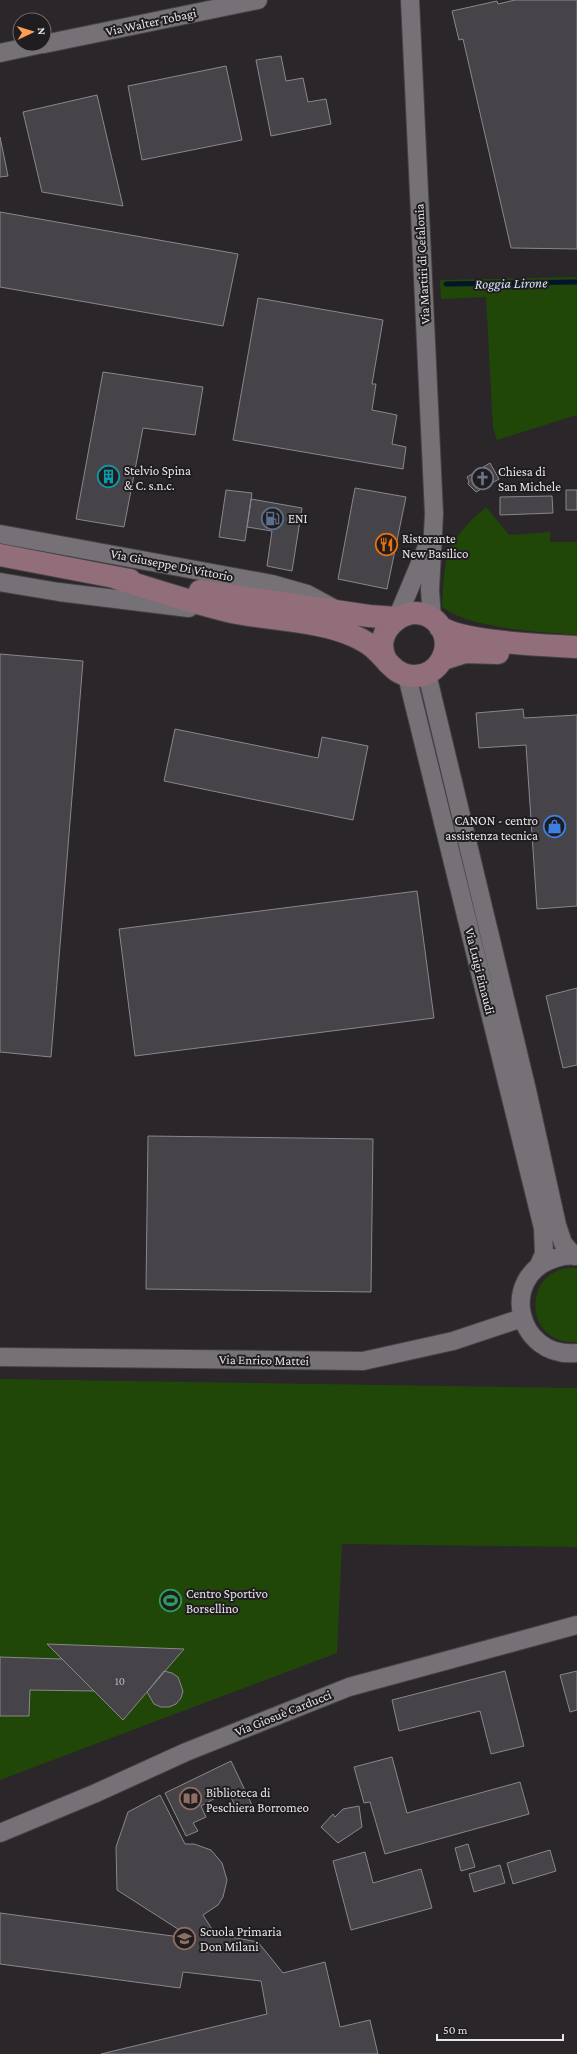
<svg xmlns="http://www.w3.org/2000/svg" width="577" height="2054" font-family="'Crimson Pro',serif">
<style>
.green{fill:#214708}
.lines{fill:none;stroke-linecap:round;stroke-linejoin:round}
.stream{stroke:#03152a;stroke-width:5}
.building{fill:#474449;stroke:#8a878c}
.street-casing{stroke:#454245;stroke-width:20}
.secondary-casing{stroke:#454245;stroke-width:24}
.street{stroke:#767176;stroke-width:18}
.secondary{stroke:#916e7a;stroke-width:22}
.labels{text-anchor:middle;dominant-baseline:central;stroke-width:4;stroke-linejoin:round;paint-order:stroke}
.number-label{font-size:11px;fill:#bebcbf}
.street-label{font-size:13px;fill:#e6e4e6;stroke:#201d20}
.poi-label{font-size:13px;fill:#e6e4e6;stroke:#201d20;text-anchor:start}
.water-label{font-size:14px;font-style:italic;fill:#d3e3f6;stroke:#201d20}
</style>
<rect width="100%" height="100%" fill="#2a262a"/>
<path class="green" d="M 577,277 L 577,415 L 497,440 L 493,428 L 486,297 L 441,299 L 440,280 Z
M 486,507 L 509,535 L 550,532 L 550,542 L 577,542 L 577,635 C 538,631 474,630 442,607 C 443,592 443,577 446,562 C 450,540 470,521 486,507 Z
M 423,706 L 427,707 L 459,844 L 457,844 Z
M 577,1268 L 577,1342 C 521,1346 522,1264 577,1268 Z
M 0,1379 L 577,1388 L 577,1547 L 342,1544 L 337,1653 L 0,1780 Z"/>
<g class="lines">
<path class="stream" d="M 446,284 L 577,282"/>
</g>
<path class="building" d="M 515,0 L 577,0 L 577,249 L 511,248 L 463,39 L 459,40 L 452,11 L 497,1 L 498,4 Z
M 281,56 L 286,81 L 303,78 L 308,102 L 326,99 L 331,124 L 271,136 L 256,60 Z
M 226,66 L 242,140 L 142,160 L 128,86 Z
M 97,95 L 123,206 L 42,192 L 23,112 Z
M 0,137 L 8,176 L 0,177 Z
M 0,212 L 238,254 L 223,326 L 0,287 Z
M 258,298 L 383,320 L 372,384 L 376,384 L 372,410 L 397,415 L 392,444 L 406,447 L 403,469 L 233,440 Z
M 103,372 L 203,387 L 195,435 L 143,428 L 124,527 L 76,519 Z
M 490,463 L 499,479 L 476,492 L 468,484 L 469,481 L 467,477 Z
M 355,488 L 406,497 L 387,589 L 338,579 Z
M 226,490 L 252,493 L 245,541 L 219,537 Z
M 566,490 L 577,490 L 577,510 L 566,510 Z
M 552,496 L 553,513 L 500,515 L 500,497 Z
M 251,499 L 302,508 L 292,571 L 267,566 L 272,531 L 247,527 Z
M 0,654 L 83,661 L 51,1057 L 0,1052 Z
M 523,709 L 524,718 L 577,715 L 577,906 L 537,909 L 526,745 L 479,748 L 476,713 Z
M 175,729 L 318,758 L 322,737 L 368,746 L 353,820 L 164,781 Z
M 417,891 L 434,1018 L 135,1056 L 119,929 Z
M 577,988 L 577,1065 L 563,1068 L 546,996 Z
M 148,1136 L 373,1139 L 371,1292 L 146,1289 Z
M 47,1644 L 184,1649 L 123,1720 Z
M 0,1657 L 62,1659 L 94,1691 L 30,1690 L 29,1716 L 0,1716 Z
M 164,1671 L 172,1673 L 178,1677 L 183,1691 L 181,1698 L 176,1704 L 169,1707 L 161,1707 L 154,1704 L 147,1692 Z
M 505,1671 L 524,1746 L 491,1754 L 480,1711 L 399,1731 L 392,1700 Z
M 577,1671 L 577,1710 L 570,1712 L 560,1675 Z
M 392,1757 L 407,1813 L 520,1782 L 529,1814 L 385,1854 L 370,1802 L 364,1803 L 354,1767 Z
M 231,1761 L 252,1805 L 238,1812 L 228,1791 L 201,1806 L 206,1817 L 193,1823 L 198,1831 L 186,1836 L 165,1793 Z
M 160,1795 L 185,1844 L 194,1844 L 211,1850 L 222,1863 L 227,1880 L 223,1897 L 218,1905 L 203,1915 L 215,1934 L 258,1942 L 283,1973 L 325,1962 L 340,2027 L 370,2020 L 378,2054 L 101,2054 L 267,2014 L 261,1981 L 183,1972 L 180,1988 L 0,1964 L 0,1913 L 180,1937 L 181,1931 L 117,1890 L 116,1847 L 128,1812 Z
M 359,1806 L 362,1827 L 338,1843 L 321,1827 L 333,1814 L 335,1817 L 343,1809 Z
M 468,1844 L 475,1867 L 461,1871 L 455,1848 Z
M 550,1850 L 556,1871 L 513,1884 L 507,1863 Z
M 365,1852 L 373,1883 L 421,1869 L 432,1908 L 351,1930 L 333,1861 Z
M 500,1865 L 505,1883 L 474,1892 L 469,1874 Z"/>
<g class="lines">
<defs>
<path id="street" d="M 410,0 L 434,514 L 430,590 L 432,619
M 44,44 L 258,0
M 0,53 L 42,44
M 0,534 L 272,584 L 307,594 L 333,608
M 0,582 L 59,592 L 189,608
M 397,618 L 426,549
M 427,674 L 527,1090 L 557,1225 L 563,1243 L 574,1256
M 407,676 L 543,1228 L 544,1254 L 538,1267
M 577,1256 C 570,1255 562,1256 556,1258 C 498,1275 516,1359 577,1353
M 0,1357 L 363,1361 L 453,1341 L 522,1318
M 0,1833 L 96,1793 L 186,1752 L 349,1687 L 577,1625"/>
<path id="secondary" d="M 0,555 L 130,580
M 116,578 C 154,590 193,603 232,612 C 270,620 319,620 354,636 C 363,640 372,645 379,653 C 389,663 396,675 412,676 C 439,678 455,647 440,626 C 416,593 365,630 388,663
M 200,591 L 369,616 L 397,618
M 440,627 C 464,643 546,645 577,647
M 443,659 L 465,652 L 498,653"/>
</defs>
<use href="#street" class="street-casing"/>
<use href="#secondary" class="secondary-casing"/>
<use href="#street" class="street"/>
<use href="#secondary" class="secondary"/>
</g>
<defs>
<symbol id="building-ring" viewBox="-11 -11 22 22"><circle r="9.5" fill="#201d20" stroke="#0f9aa8" stroke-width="1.5"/><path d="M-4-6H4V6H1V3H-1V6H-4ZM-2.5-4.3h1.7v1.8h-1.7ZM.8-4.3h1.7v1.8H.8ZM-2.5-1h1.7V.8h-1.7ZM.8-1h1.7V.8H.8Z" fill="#0f9aa8"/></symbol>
<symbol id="church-ring" viewBox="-11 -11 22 22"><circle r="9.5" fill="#201d20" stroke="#6b7280" stroke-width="1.5"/><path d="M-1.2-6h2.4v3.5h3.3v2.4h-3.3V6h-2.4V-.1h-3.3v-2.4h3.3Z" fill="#6b7280"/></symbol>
<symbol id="fuel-ring" viewBox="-11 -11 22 22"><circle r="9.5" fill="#201d20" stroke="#5c6f8a" stroke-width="1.5"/><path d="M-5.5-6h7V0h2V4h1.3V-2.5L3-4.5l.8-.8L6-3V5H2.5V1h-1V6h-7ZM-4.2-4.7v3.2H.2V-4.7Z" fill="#5c6f8a"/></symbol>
<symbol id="restaurant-ring" viewBox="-11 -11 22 22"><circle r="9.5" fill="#201d20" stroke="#e8710a" stroke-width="1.5"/><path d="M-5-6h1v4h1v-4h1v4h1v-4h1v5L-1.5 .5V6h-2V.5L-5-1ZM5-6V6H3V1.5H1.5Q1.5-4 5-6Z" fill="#e8710a"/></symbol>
<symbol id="shop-ring" viewBox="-11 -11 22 22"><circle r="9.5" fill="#201d20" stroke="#3f7fe0" stroke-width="1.5"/><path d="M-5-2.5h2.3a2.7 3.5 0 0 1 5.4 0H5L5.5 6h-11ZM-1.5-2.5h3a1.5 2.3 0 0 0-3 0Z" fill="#3f7fe0"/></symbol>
<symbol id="stadium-ring" viewBox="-11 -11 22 22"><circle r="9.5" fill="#201d20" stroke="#2e9e5b" stroke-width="1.5"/><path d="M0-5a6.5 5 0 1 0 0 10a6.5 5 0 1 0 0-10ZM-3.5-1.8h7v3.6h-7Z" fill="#2e9e5b"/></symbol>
<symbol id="library-ring" viewBox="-11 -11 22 22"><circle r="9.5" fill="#201d20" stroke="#8d6e63" stroke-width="1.5"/><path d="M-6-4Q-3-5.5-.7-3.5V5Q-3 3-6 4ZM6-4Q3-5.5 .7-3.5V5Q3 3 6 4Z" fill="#8d6e63"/></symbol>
<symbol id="school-ring" viewBox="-11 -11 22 22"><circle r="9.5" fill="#201d20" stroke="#8d6e63" stroke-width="1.5"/><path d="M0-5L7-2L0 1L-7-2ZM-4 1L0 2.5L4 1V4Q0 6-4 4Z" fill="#8d6e63"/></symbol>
</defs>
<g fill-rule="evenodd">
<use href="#building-ring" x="96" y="464" width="25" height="25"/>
<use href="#church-ring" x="470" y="466" width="25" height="25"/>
<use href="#fuel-ring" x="260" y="506" width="25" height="25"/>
<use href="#restaurant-ring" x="374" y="532" width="25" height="25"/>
<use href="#shop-ring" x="542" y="814" width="25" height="25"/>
<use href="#stadium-ring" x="158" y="1588" width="25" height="25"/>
<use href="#library-ring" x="178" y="1786" width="25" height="25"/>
<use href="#school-ring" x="172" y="1926" width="25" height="25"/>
</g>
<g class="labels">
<g class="number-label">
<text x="120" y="1681">10</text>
</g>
<g class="street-label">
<text transform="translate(151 22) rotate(-12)">Via Walter Tobagi</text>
<text transform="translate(422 264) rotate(-93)">Via Martiri di Cefalonia</text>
<text transform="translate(172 565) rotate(11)">Via Giuseppe Di Vittorio</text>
<text transform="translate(480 971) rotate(76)">Via Luigi Einaudi</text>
<text transform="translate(264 1360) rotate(1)">Via Enrico Mattei</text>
<text transform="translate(283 1713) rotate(-22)">Via Giosuè Carducci</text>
</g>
<g class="poi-label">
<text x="124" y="470">Stelvio Spina<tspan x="124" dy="15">&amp; C. s.n.c.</tspan></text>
<text x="498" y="471">Chiesa di<tspan x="498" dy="15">San Michele</tspan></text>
<text x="288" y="518">ENI</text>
<text x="402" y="538">Ristorante<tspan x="402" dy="15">New Basilico</tspan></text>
<text x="538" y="820" text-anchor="end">CANON - centro<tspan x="538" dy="15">assistenza tecnica</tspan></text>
<text x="186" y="1593">Centro Sportivo<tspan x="186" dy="15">Borsellino</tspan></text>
<text x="206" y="1792">Biblioteca di<tspan x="206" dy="15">Peschiera Borromeo</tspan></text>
<text x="200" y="1931">Scuola Primaria<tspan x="200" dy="15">Don Milani</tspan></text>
</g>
<g class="water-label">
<text transform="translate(511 283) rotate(-1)">Roggia Lirone</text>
</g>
</g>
<g transform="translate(32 32) rotate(86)"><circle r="19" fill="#201d20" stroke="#6f6d6f"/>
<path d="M0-3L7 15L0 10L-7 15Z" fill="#fc9d54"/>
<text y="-6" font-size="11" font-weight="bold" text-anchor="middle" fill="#e6e4e6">N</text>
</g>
<path d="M437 2034v6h126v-6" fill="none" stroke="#e6e4e6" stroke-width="2"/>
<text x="443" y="2034" font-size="12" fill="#e6e4e6" stroke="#201d20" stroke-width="3" paint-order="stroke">50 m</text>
</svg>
